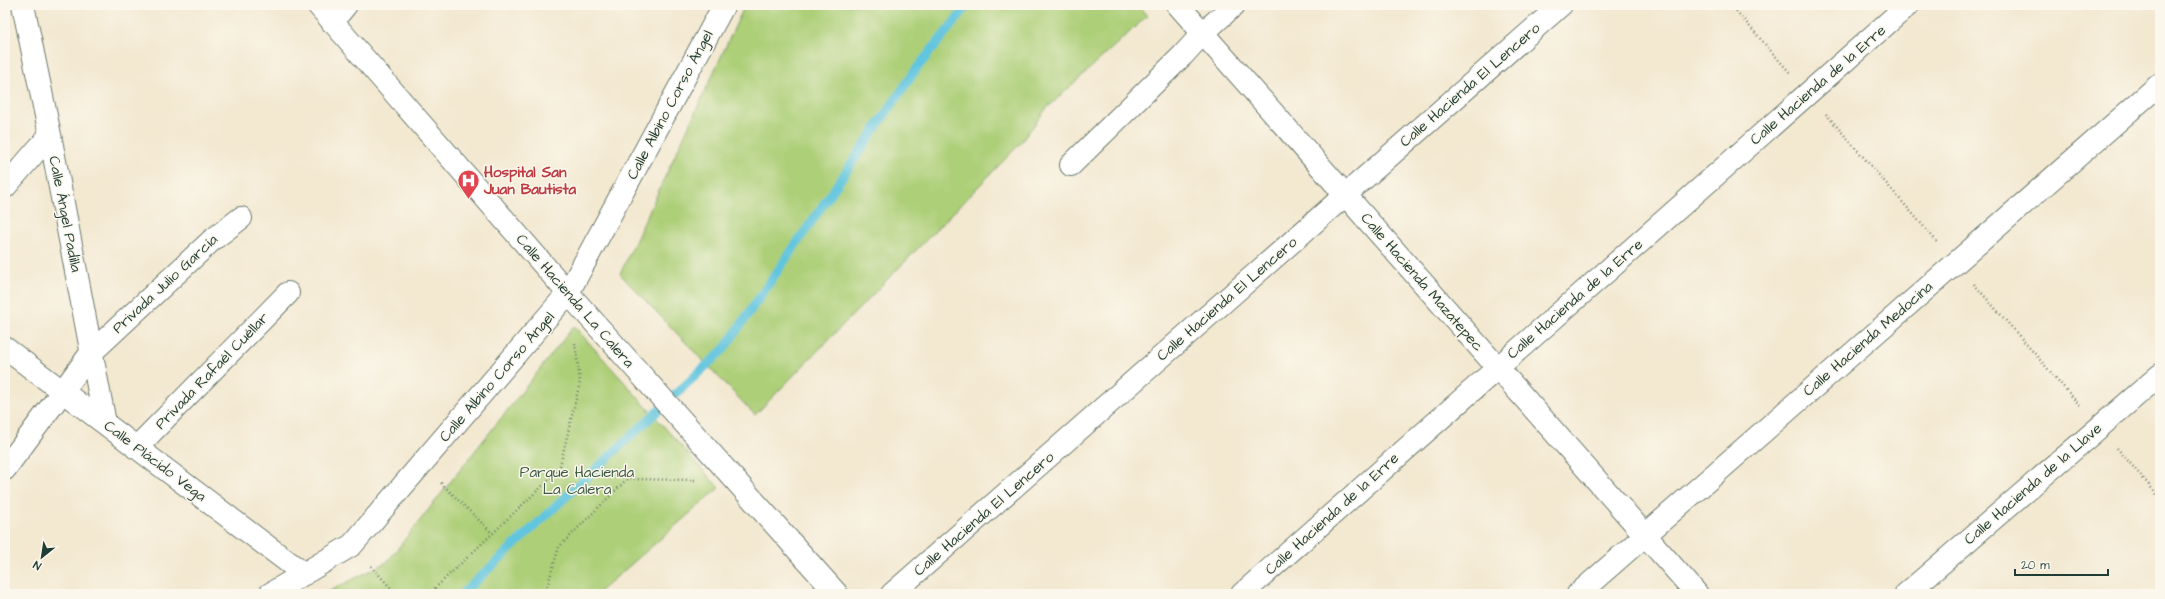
<svg xmlns="http://www.w3.org/2000/svg" width="2165" height="599" font-family="'Architects Daughter',sans-serif">
<style>
.green{fill:#adcf78;stroke:#668656}
.lines{fill:none;stroke-linecap:round;stroke-linejoin:round}
.stream{stroke:#61c5de;stroke-width:9}
.minor-casing{stroke:#69796b;stroke-width:24}
.path{stroke:#69796b;stroke-width:2.5;stroke-dasharray:1 3;stroke-linecap:butt}
.minor{stroke:#fff;stroke-width:22}
.labels{text-anchor:middle;dominant-baseline:central;stroke-width:3;stroke-linejoin:round;paint-order:stroke}
.street-label{font-size:15px;fill:#1f3d34;stroke:#fbf7ec}
.health-label{font-size:15px;font-weight:bold;fill:#be3a42;stroke:#fbf7ec;text-anchor:start}
.park-label{font-size:15px;fill:#3b5a42;stroke:#fbf7ec}
</style>
<rect width="100%" height="100%" fill="#fbf7ec"/>
<filter id="ink" filterUnits="userSpaceOnUse"><feTurbulence type="fractalNoise" baseFrequency=".025" numOctaves="2"/><feDisplacementMap in="SourceGraphic" scale="8" xChannelSelector="R" yChannelSelector="G"/><feConvolveMatrix kernelMatrix="1 2 1 2 8 2 1 2 1" color-interpolation-filters="sRGB"/></filter>
<filter id="wash" filterUnits="userSpaceOnUse"><feTurbulence type="fractalNoise" baseFrequency=".012" numOctaves="4" result="noise"/><feDisplacementMap in="SourceGraphic" scale="16" xChannelSelector="R" yChannelSelector="G"/><feGaussianBlur stdDeviation="0.9" result="paint"/><feColorMatrix in="noise" values="0 0 0 0 0 0 0 0 0 0 0 0 0 0 0 0 0 1.4 0 .05"/><feComposite in="paint" operator="in"/></filter>
<g filter="url(#wash)">
<rect width="100%" height="100%" fill="#f3e8d0"/>
<path class="green" d="M 745,5 L 1138,5 L 1147,16 L 1046,109 L 1019,145 L 755,415 L 620,274 Z
M 574,326 L 719,488 L 597,594 L 324,594 L 387,562 Z"/>
<g class="lines">
<path class="stream" d="M 462,594 L 724,349 L 917,68 L 968,5"/>
</g>
</g>
<g filter="url(#ink)">
<g class="lines">
<defs>
<path id="minor" d="M 23,5 L 50,135 L 105,423
M 318,5 L 568,293 L 837,594
M 1178,5 L 1697,594
M 332,22 L 346,5
M 1071,165 L 1183,55 L 1203,33 L 1234,5
M 5,187 L 50,135
M 5,348 L 304,574
M 136,448 L 288,293
M 5,469 L 91,353 L 211,241 L 241,218
M 270,594 L 352,545 L 568,293 L 724,5
M 892,594 L 1561,5
M 1242,594 L 1908,5
M 1578,594 L 2160,84
M 1906,594 L 2160,375"/>
</defs>
<use href="#minor" class="minor-casing"/>
<path class="path" d="M 1731,5 L 1791,74
M 1826,114 L 1938,243
M 1974,284 L 2081,407
M 2117,448 L 2160,498
M 441,483 L 492,533
M 371,566 L 396,594
M 429,594 L 559,470 L 580,382 L 575,343
M 545,594 L 559,547 L 627,479 L 697,480"/>
<use href="#minor" class="minor"/>
</g>
</g>
<defs>
<symbol id="hospital-pin" viewBox="-11 -11 22 30"><path d="M0 17L-7.5 6A9.5 9.5 0 1 1 7.5 6Z" fill="#e0444e" stroke="#fbf7ec"/><path d="M-5-5h3v3.5h4V-5h3V5h-3V1.5h-4V5h-3Z" fill="#fff"/></symbol>
</defs>
<g fill-rule="evenodd">
<use href="#hospital-pin" x="456" y="168" width="25" height="34"/>
</g>
<g class="labels">
<g class="street-label">
<text transform="translate(1470 85) rotate(-41)">Calle Hacienda El Lencero</text>
<text transform="translate(1818 85) rotate(-41)">Calle Hacienda de la Erre</text>
<text transform="translate(670 105) rotate(-62)">Calle Albino Corso Ángel</text>
<text transform="translate(65 214) rotate(79)">Calle Ángel Padilla</text>
<text transform="translate(1422 282) rotate(49)">Calle Hacienda Mazatepec</text>
<text transform="translate(165 284) rotate(-43)">Privada Julio García</text>
<text transform="translate(1227 299) rotate(-41)">Calle Hacienda El Lencero</text>
<text transform="translate(1575 299) rotate(-41)">Calle Hacienda de la Erre</text>
<text transform="translate(575 301) rotate(49)">Calle Hacienda La Calera</text>
<text transform="translate(1868 339) rotate(-41)">Calle Hacienda Medocina</text>
<text transform="translate(212 371) rotate(-46)">Privada Rafaél Cuéllar</text>
<text transform="translate(497 377) rotate(-49)">Calle Albino Corso Ángel</text>
<text transform="translate(155 461) rotate(37)">Calle Plácido Vega</text>
<text transform="translate(2033 484) rotate(-41)">Calle Hacienda de la Llave</text>
<text transform="translate(984 514) rotate(-41)">Calle Hacienda El Lencero</text>
<text transform="translate(1332 514) rotate(-42)">Calle Hacienda de la Erre</text>
</g>
<g class="health-label">
<text x="484" y="172">Hospital San<tspan x="484" dy="17">Juan Bautista</tspan></text>
</g>
<g class="park-label">
<text x="577" y="472">Parque Hacienda<tspan x="577" dy="17">La Calera</tspan></text>
</g>
</g>
<rect width="2165" height="599" fill="none" stroke="#fbf7ec" stroke-width="20"/>
<g transform="translate(42 557) rotate(210)" stroke="#fbf7ec" stroke-width="3" paint-order="stroke">
<path d="M0-3L7 15L0 10L-7 15Z" fill="#1f3d34"/>
<text y="-6" font-size="11" font-weight="bold" text-anchor="middle" fill="#1f3d34">N</text>
</g>
<path d="M2015 569v6h93v-6" fill="none" stroke="#1f3d34" stroke-width="2"/>
<text x="2021" y="569" font-size="12" fill="#1f3d34" stroke="#fbf7ec" stroke-width="3" paint-order="stroke">20 m</text>
</svg>
